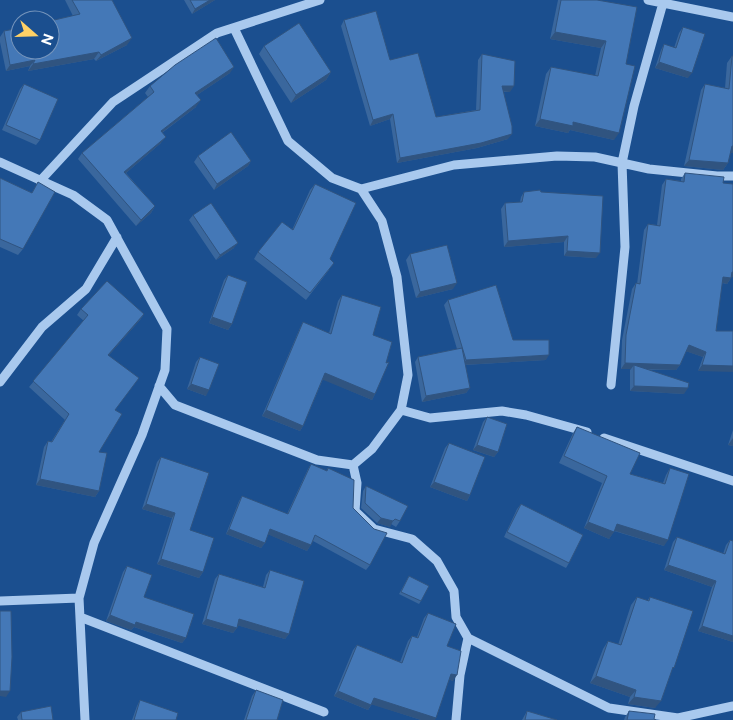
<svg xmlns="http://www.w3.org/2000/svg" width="733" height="720" font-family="'Public Sans',sans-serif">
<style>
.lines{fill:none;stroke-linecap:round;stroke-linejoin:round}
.minor{stroke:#a9c9ee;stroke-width:9}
.wall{fill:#3a679d}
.shaded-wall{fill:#305480}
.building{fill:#4478b7;stroke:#305480}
</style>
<rect width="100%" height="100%" fill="#1b4f8f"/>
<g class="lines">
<path class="minor" d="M 648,0 L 733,17
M 234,28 L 288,141 L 332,178 L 361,189 L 454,165 L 557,156 L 595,157 L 649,169 L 717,176 L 733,176
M 0,162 L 73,195 L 107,220 L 167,329 L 165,370 L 142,435 L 94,543 L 79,598 L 85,720
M 40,181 L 113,102 L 217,33 L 320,0
M 361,189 L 382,221 L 397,277 L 408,375 L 401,410 L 430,418 L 502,411 L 526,415 L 587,432
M 0,382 L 42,327 L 86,289 L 117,237
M 611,385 L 625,247 L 622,163 L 634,106 L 663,3
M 159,386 L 175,405 L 317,460 L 353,465 L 372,449 L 401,410
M 604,438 L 733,481
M 353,465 L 357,483 L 355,511 L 374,529 L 412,539 L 437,561 L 454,591 L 456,617 L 468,638 L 609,708 L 678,718 L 733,706
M 0,601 L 79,598
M 80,617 L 324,712
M 456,720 L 460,675 L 468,638"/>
</g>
<path class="wall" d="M 65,0 L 112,0 L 127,45 L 96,61 L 94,59 L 28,71 L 30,66 L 6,71 L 0,42 L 0,37 L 4,31 L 73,16 Z
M 184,0 L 215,0 L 192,14 Z
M 558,0 L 597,0 L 626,64 L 614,140 L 570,130 L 568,133 L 535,126 L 546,74 L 551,67 L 595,76 L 601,48 L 550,39 Z
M 344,20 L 390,60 L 436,117 L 476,110 L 478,60 L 482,54 L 510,92 L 504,92 L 508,139 L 477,148 L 397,163 L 390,119 L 370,126 L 341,26 Z
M 683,27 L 688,78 L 655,68 L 661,50 L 664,44 L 674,48 L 679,33 Z
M 264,46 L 331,72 L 326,80 L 291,103 L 259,54 Z
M 732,56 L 733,56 L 733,153 L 730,153 L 728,163 L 723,170 L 684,166 L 701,90 L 705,84 L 725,88 L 727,63 Z
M 230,73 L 197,95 L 196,107 L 162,133 L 161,143 L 126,173 L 155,206 L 151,213 L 136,226 L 78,159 L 82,153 L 148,97 L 145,93 L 150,86 Z
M 24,84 L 40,140 L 36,145 L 2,130 L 20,89 Z
M 198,156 L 251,161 L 248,166 L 214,190 L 194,162 Z
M 685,173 L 723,183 L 731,278 L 727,284 L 722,283 L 716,331 L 733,331 L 698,371 L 703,357 L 686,351 L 680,365 L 676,370 L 648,370 L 684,394 L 630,391 L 630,370 L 631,369 L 621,369 L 622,340 L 632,289 L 636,283 L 637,284 L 644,230 L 648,224 L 657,225 L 662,185 L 666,179 L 681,181 L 681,179 Z
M 0,178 L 32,193 L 38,182 L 23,249 L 18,255 L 0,247 Z
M 315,184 L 330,259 L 329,270 L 306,300 L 254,259 L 258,252 L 292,230 L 310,190 Z
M 524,192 L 541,192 L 596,258 L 564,256 L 564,242 L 504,247 L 501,209 L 505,203 L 520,202 L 521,197 Z
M 193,215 L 234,248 L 216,260 L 189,220 Z
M 410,254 L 453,289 L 416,298 L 406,260 Z
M 228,275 L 232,324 L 228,330 L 209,323 L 224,280 Z
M 342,295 L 373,335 L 375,394 L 372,400 L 323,379 L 303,426 L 300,431 L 262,416 L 300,328 L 303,322 L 329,333 L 338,301 Z
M 448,300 L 513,340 L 546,360 L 465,365 L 470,388 L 466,393 L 422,402 L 415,362 L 418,357 L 457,349 L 444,305 Z
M 81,309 L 144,314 L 140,320 L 109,355 L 115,410 L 99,452 L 99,491 L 95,497 L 36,485 L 44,447 L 48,441 L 51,442 L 65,420 L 29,387 L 84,321 L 77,315 Z
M 200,357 L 206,396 L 187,389 L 196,362 Z
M 487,417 L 498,452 L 494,457 L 473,450 L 483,422 Z
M 577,427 L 630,474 L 663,483 L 666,475 L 670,468 L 664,546 L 614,531 L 609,539 L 584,528 L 602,483 L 559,463 L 573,433 Z
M 733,430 L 733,446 L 728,445 Z
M 449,443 L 470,495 L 467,501 L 430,487 L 445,448 Z
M 161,457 L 190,530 L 203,572 L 199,578 L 157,564 L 172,518 L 142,509 L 157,462 Z
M 311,464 L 326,471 L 328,468 L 353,508 L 370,565 L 366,570 L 313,541 L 307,551 L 268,534 L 265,543 L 261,548 L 226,534 L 239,501 L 242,496 L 287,514 L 308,469 Z
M 366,486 L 400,521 L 396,527 L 391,524 L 390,527 L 377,523 L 361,508 L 363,491 Z
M 521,504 L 569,563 L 566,568 L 504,537 L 517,509 Z
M 677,537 L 723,554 L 726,545 L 730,540 L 733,541 L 733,642 L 698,631 L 712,587 L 664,570 L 673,542 Z
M 127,566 L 144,597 L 186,638 L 182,643 L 134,627 L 131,630 L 106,621 L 123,572 Z
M 270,570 L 289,634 L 285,639 L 237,625 L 237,628 L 233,633 L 202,624 L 215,579 L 219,574 L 263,587 L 266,575 Z
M 409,576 L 421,601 L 419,604 L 399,594 Z
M 637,597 L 647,601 L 650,597 L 670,674 L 655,708 L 628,704 L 630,697 L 590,683 L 603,649 L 608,641 L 618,645 L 631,605 Z
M 428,613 L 447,646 L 453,681 L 449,679 L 421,720 L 372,704 L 368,710 L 334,696 L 353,650 L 357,645 L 400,662 L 408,641 L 412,636 L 417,637 L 424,618 Z
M 256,690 L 277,720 L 244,720 L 252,696 Z
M 140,700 L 176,720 L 132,720 L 137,706 Z
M 527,711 L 557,720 L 522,720 Z
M 629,711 L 654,719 L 656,720 L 624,720 L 625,717 Z
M 21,712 L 53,720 L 18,720 L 17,717 Z"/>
<path class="shaded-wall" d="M 210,0 L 215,0 L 192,14 L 195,9 Z
M 555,32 L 606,41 L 601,48 L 550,39 Z
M 132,38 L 127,45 L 96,61 L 101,55 Z
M 99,52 L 94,59 L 28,71 L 33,64 Z
M 35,60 L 30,66 L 6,71 L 10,65 Z
M 659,62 L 692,73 L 688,78 L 655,68 Z
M 234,67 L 230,73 L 191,99 L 195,93 Z
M 331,72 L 326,80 L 291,103 L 296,95 Z
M 502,86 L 514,86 L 510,92 L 498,91 Z
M 201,100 L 196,107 L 156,137 L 161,131 Z
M 393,114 L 390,119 L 370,126 L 373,120 Z
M 540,119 L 573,122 L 619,133 L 614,140 L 570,130 L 568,133 L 535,126 Z
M 512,134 L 508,139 L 477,148 L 397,163 L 400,158 Z
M 166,137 L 161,143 L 120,178 L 124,172 Z
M 732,146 L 733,146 L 733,153 L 727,153 Z
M 689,160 L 728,163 L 723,170 L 684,166 Z
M 251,161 L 248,166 L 214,190 L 217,184 Z
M 155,206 L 151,213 L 136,226 L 141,220 Z
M 568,236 L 564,242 L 504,247 L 508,241 Z
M 238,243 L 234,248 L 216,260 L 220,255 Z
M 567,251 L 600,253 L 596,258 L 564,256 Z
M 732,272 L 733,272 L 733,277 L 729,278 L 731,278 L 727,284 L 719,282 L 723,277 Z
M 457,283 L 453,289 L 416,298 L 420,292 Z
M 144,314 L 140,320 L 104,361 L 108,355 Z
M 212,317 L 232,324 L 228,330 L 209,323 Z
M 689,345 L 706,352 L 703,357 L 685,351 Z
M 549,355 L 546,360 L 462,365 L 466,360 Z
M 625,363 L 680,365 L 676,370 L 634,369 L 634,365 L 631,369 L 621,369 Z
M 702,365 L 733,366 L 733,372 L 698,371 Z
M 325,373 L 375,394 L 372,400 L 321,379 Z
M 191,384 L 209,390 L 206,396 L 187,389 Z
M 634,386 L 688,388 L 684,394 L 630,391 Z
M 470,388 L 466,393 L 422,402 L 426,396 Z
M 266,410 L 303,426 L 300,431 L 262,416 Z
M 733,438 L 733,446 L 728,445 Z
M 477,445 L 498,452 L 494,457 L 473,450 Z
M 40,479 L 99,491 L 95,497 L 36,485 Z
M 434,482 L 470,495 L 467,501 L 430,487 Z
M 146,504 L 175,513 L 172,518 L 142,509 Z
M 381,518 L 393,521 L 390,527 L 377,523 Z
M 588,522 L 614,532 L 609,539 L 584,528 Z
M 617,524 L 668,540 L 664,546 L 612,530 Z
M 229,529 L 265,543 L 261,548 L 226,534 Z
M 270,529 L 311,545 L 307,551 L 267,534 Z
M 161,559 L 203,572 L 199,578 L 157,564 Z
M 668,565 L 716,581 L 712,587 L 664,570 Z
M 110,615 L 136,622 L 186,638 L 182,643 L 134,627 L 131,630 L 106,621 Z
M 206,619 L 237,628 L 233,633 L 202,624 Z
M 239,619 L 289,634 L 285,639 L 236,625 Z
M 702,626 L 733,636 L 733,642 L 698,631 Z
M 451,674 L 457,675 L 453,681 L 447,679 Z
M 596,676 L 636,690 L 630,697 L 590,683 Z
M 0,691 L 10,691 L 6,697 L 0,696 Z
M 338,691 L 371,705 L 368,710 L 334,696 Z
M 634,697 L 661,701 L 655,708 L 628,704 Z
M 374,698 L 436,718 L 435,720 L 421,720 L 370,704 Z"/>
<path class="building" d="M 72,0 L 112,0 L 132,38 L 101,55 L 99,52 L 33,64 L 35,60 L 10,65 L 4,31 L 20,28 L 20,50 L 50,50 L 50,21 L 80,14 Z
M 190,0 L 210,0 L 195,9 Z
M 561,0 L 597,0 L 637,7 L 626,64 L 635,66 L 619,133 L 573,122 L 573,126 L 540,119 L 551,67 L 598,76 L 606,41 L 555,32 Z
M 376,11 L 390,60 L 418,53 L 436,117 L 480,110 L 482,54 L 515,61 L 514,86 L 502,86 L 512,126 L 512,134 L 481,143 L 400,158 L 393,114 L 373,120 L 344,20 Z
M 299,23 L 331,72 L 296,95 L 264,46 Z
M 683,27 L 705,34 L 692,73 L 659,62 L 664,44 L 676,48 Z
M 216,38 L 234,67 L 195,93 L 201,100 L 161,131 L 166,137 L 124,172 L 155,206 L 141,220 L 82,153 L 154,92 L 150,86 L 175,65 Z
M 732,56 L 733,56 L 733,146 L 732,146 L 728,163 L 689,160 L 705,84 L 729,89 Z
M 24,84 L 58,99 L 40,140 L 6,125 Z
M 231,132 L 251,161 L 217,184 L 198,156 Z
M 685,173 L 724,177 L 723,183 L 733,184 L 733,272 L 732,272 L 731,278 L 723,277 L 716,331 L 733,331 L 733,366 L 702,365 L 706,352 L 689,345 L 680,365 L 625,363 L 626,335 L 636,283 L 640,284 L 648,224 L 660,226 L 666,179 L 684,182 Z
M 0,178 L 32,193 L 38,182 L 55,192 L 23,249 L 0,239 Z
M 315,184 L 356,203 L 330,259 L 334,263 L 310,293 L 258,252 L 282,222 L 293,230 Z
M 540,190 L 541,192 L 603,196 L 600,253 L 567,251 L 568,236 L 508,241 L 505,203 L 522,202 L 524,192 Z
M 211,203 L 238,243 L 220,255 L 193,215 Z
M 447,245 L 457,283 L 420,292 L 410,254 Z
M 228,275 L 247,282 L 232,324 L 212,317 Z
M 107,281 L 144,314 L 108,355 L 139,378 L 115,410 L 122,414 L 99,452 L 107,453 L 99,491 L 40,479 L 48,441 L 52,442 L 69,414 L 33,381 L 88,315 L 81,309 Z
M 496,285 L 513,340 L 549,340 L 549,355 L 466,360 L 448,300 Z
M 342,295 L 381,307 L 373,335 L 392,342 L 386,363 L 389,362 L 375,394 L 325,373 L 303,426 L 266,410 L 303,322 L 331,334 Z
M 462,348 L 470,388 L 426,396 L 418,357 Z
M 200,357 L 219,364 L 209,390 L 191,384 Z
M 634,365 L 689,383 L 688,388 L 634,386 Z
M 487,417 L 507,424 L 498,452 L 477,445 Z
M 577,427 L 640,453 L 630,474 L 665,484 L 670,468 L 689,474 L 668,540 L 617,524 L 614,532 L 588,522 L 607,476 L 564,456 Z
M 449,443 L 485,457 L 470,495 L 434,482 Z
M 161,457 L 209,473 L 190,530 L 214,538 L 203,572 L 161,559 L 175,513 L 146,504 Z
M 311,464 L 327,471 L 328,468 L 354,480 L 353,508 L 374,529 L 387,533 L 370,565 L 315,535 L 311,545 L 270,529 L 265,543 L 229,529 L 242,496 L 288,514 Z
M 366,486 L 408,506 L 400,521 L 395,519 L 393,521 L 381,518 L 365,503 Z
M 521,504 L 583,535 L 569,563 L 507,532 Z
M 677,537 L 725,554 L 730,540 L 733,541 L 733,636 L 702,626 L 716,581 L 668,565 Z
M 127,566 L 152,575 L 144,597 L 194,614 L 186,638 L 136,622 L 135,625 L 110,615 Z
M 270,570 L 304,581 L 289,634 L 239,619 L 237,628 L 206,619 L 219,574 L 265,588 Z
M 409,576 L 429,586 L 421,601 L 401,592 Z
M 637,597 L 649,601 L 650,597 L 693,611 L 674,668 L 673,667 L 661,701 L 634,697 L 636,690 L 596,676 L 608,641 L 621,645 Z
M 0,611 L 11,611 L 12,657 L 10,691 L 0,691 Z
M 428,613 L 456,624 L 447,646 L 461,651 L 457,675 L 451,674 L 436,718 L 374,698 L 371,705 L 338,691 L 357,645 L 402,663 L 412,636 L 418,638 Z
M 256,690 L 283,700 L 277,720 L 246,720 Z
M 140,700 L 178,713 L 176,720 L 134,720 Z
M 51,706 L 53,720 L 22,720 L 21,712 Z
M 527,711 L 557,720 L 525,720 Z
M 629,711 L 655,714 L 654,719 L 656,720 L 627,720 Z"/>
<g transform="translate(35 35) rotate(110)"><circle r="24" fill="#1b4f8f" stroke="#7695bc"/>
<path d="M0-4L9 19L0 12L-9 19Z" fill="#ffd166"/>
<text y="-8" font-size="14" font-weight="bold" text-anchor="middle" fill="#ffffff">N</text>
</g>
</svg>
